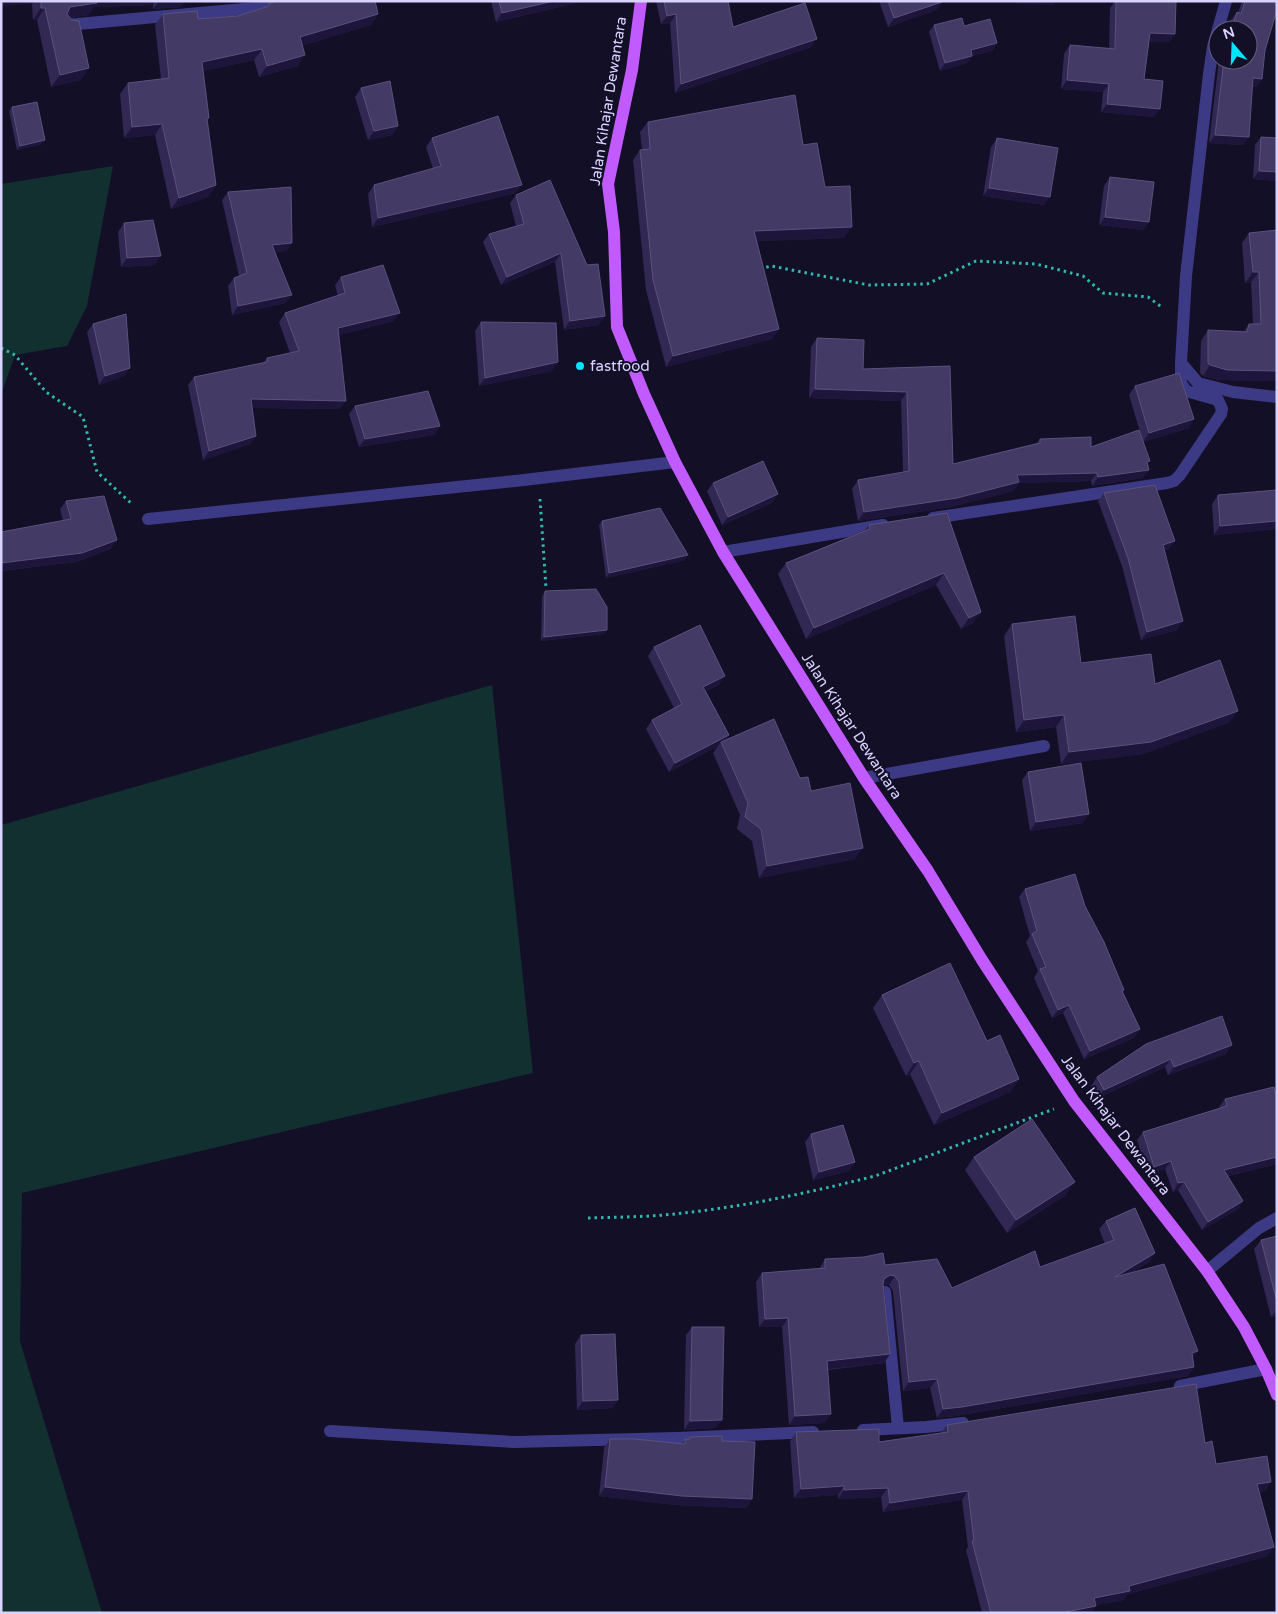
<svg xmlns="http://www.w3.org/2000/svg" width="1278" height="1614" font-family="'Varela Round',sans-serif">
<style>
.green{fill:#12302f}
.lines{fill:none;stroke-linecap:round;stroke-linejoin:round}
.path{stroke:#2fb8b0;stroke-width:3;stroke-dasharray:2.5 4;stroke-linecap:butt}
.minor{stroke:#3d3a85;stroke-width:12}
.primary{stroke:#c25bff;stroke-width:12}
.wall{fill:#312854}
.shaded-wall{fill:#1d163a}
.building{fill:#433a66;stroke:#5a527e}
.poi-dot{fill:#00e5ff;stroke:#130f26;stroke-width:2}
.labels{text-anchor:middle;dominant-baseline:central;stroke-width:4;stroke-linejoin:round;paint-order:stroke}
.street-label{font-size:15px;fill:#d9d4ff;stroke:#130f26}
.poi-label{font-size:15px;fill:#d9d4ff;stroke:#130f26;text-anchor:start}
</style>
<rect width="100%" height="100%" fill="#130f26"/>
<path class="green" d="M 113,166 L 87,306 L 67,346 L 15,355 L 1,395 L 1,184 Z
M 492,685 L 533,1073 L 22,1193 L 20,1341 L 102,1613 L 1,1613 L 1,825 Z"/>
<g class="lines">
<path class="path" d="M 760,269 L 771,266 L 869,285 L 927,284 L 976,261 L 1036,264 L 1083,276 L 1103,293 L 1148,297 L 1163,308
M 1,348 L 15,355 L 46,392 L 83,417 L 97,472 L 132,504
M 540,499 L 546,588
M 588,1218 C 620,1217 652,1217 683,1213 C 748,1206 812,1192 875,1176 L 1054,1109"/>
<path class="minor" d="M 67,25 L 255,8 L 283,1
M 1181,363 L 1198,383 L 1233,392 L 1277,397
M 933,518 L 1167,483 L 1174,481 L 1180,475 L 1221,414 L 1222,409 L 1218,400 L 1186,391 L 1181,383 L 1181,363 L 1186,276 L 1209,74 L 1213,47 L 1226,1
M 148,519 L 524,480 L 675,462
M 723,552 L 883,525
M 864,778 L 1044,746
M 1207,1271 L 1259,1228 L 1277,1218
M 885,1292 L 898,1428
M 1180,1386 L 1266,1369
M 863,1430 L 926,1427 L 963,1423
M 330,1431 L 514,1442 L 677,1438 L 813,1432"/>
<path class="primary" d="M 641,1 L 632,70 L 608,184 L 614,232 L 617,327 L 644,394 L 675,462 L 723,552 L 864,778 L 928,871 L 982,960 L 1074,1101 L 1207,1271 L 1244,1327 L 1266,1369 L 1277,1395"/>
</g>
<path class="wall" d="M 1,1 L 185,1 L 181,7 L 153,9 L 153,5 L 94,7 L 88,15 L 70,18 L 81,80 L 51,87 L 37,20 L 33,20 L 32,4 Z
M 491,1 L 584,1 L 496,22 Z
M 656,1 L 728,1 L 733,27 L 811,47 L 675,93 L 670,23 L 661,24 Z
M 879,1 L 942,1 L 942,2 L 936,10 L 888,27 Z
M 1113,1 L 1176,1 L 1175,34 L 1169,42 L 1149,42 L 1144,79 L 1154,117 L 1101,112 L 1103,92 L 1061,89 L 1064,54 L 1070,45 L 1109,48 L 1110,8 L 1113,4 Z
M 1242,1 L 1277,1 L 1257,87 L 1252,87 L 1243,145 L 1209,143 L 1219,60 L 1248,60 L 1248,30 L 1228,30 L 1231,20 L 1237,12 L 1238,13 Z
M 268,4 L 378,14 L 371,25 L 303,45 L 298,66 L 259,77 L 254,60 L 203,71 L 207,120 L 216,185 L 208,197 L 171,209 L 155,135 L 124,138 L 120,94 L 128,83 L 161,79 L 155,25 L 163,14 L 198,19 L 238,16 L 266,7 Z
M 934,25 L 964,26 L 997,43 L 992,51 L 972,56 L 967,63 L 940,71 L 929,32 Z
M 361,88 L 398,126 L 392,135 L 368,140 L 355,97 Z
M 12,107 L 42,144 L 17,150 L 9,111 Z
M 648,122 L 803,145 L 825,187 L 844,238 L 757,241 L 779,329 L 772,339 L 666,367 L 646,290 L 633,160 L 640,150 L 642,150 L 640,132 Z
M 1261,137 L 1277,138 L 1277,181 L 1253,179 L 1255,145 Z
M 432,138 L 516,193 L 372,227 L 368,194 L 374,185 L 433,169 L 426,147 Z
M 997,138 L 1044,205 L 983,196 L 991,147 Z
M 1110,177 L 1149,222 L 1143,230 L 1099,225 L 1104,186 Z
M 550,180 L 599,325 L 564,330 L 555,262 L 501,285 L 483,242 L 489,234 L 516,226 L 510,203 L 516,195 Z
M 228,192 L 292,243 L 286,251 L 275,252 L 286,303 L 232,315 L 228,286 L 234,278 L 239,276 L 222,200 Z
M 124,223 L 155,265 L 121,267 L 118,232 Z
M 1277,230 L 1277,381 L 1219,380 L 1203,376 L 1200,373 L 1201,341 L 1208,330 L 1244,331 L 1249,324 L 1253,324 L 1251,282 L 1245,283 L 1242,243 L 1249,233 Z
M 341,277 L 394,321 L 339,335 L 340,409 L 252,408 L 256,436 L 250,444 L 203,460 L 188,385 L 194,377 L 263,363 L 267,358 L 290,353 L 279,322 L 285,313 L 338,296 L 335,285 Z
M 481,322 L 552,371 L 479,386 L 475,331 Z
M 93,324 L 130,368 L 124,376 L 99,385 L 87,332 Z
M 817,338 L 863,369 L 950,366 L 953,464 L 1037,443 L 1040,439 L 1091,447 L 1148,464 L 1143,478 L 1092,486 L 1091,481 L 1019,483 L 1013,491 L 951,507 L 858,521 L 852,489 L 858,480 L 903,472 L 901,401 L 809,398 L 811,347 Z
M 1135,386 L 1189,428 L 1143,442 L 1129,395 Z
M 355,406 L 440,426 L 434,435 L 359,447 L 349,414 Z
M 713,483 L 772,503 L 722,525 L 707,491 Z
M 1277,490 L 1277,527 L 1276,529 L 1214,535 L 1212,504 L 1218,495 Z
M 1104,493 L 1169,549 L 1164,551 L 1177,630 L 1141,640 L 1122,566 L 1098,501 Z
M 66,501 L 111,549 L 76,562 L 1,571 L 1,532 L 63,521 L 60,509 Z
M 947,513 L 981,612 L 973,623 L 961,629 L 936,585 L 806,639 L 778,574 L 786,563 L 865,530 L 869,525 Z
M 602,521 L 685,560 L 606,578 L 599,525 Z
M 545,591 L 607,630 L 604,634 L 541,641 L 542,596 Z
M 1012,624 L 1081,663 L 1155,684 L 1230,722 L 1143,754 L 1061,764 L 1056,727 L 1016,732 L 1004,636 Z
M 654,647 L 719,685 L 706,691 L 729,735 L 725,740 L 800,778 L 811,791 L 855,859 L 759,878 L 752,841 L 737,829 L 740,815 L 713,753 L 718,746 L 669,772 L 646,729 L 652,720 L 674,708 L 648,656 Z
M 1028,772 L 1083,823 L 1030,831 L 1022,780 Z
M 1025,889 L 1085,906 L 1124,990 L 1123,992 L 1140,1029 L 1134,1038 L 1084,1059 L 1063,1013 L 1052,1018 L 1034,978 L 1038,971 L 1026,942 L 1030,936 L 1019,897 Z
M 882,995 L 987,1041 L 1019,1079 L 1010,1092 L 934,1125 L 910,1074 L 906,1076 L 873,1008 Z
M 1146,1044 L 1226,1054 L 1168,1075 L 1165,1067 L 1098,1098 L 1091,1086 L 1097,1077 Z
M 1225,1099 L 1277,1099 L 1277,1164 L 1228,1176 L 1243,1201 L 1238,1209 L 1202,1230 L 1178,1190 L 1173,1192 L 1165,1169 L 1148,1175 L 1137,1140 L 1143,1132 L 1220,1108 L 1219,1107 Z
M 811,1134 L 855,1162 L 849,1171 L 813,1180 L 805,1142 Z
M 974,1157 L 1066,1195 L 1007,1233 L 965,1170 Z
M 1106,1221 L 1155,1253 L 1149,1262 L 1130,1273 L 1193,1359 L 1194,1367 L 1188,1376 L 956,1416 L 937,1418 L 930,1388 L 903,1391 L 893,1291 L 889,1285 L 884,1284 L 890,1354 L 884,1363 L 828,1370 L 825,1423 L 789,1425 L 782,1327 L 759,1327 L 756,1282 L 762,1273 L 819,1269 L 825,1259 L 885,1265 L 952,1288 L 1040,1267 L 1105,1244 L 1099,1229 Z
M 1277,1236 L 1277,1316 L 1271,1317 L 1254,1249 L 1261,1240 Z
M 692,1327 L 716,1428 L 684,1430 L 686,1335 Z
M 581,1335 L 618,1400 L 612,1408 L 577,1410 L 575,1344 Z
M 947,1425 L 1205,1443 L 1216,1464 L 1265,1491 L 1259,1492 L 1268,1556 L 1128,1594 L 1123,1600 L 1096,1605 L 1091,1613 L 982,1613 L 966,1550 L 968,1547 L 962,1500 L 883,1512 L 881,1497 L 838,1499 L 838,1495 L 794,1498 L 790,1441 L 796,1432 L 879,1442 L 941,1433 Z
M 690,1437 L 722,1441 L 752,1499 L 746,1508 L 676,1505 L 599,1496 L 604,1448 L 610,1439 L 682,1444 L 685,1439 L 688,1440 Z"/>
<path class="shaded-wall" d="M 1,1 L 34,1 L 32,4 L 1,6 Z
M 92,1 L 155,1 L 153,5 L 94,7 L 88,15 L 62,19 L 70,7 Z
M 159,1 L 185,1 L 181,7 L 153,9 Z
M 554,1 L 584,1 L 496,22 L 502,13 Z
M 1018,1 L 1056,1 L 1054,5 L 1016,4 Z
M 942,2 L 936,10 L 888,27 L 894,18 Z
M 41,8 L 45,8 L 37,20 L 33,20 Z
M 378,14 L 371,25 L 292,49 L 300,37 Z
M 676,14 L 670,23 L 661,24 L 667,16 Z
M 1150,33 L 1175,34 L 1169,42 L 1144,42 Z
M 817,39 L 811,47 L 675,93 L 681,84 Z
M 997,43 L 992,51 L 972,56 L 967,63 L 940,71 L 945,63 L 971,50 Z
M 262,49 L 254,60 L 194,73 L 202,62 Z
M 305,55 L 298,66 L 259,77 L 267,66 Z
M 89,68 L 81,80 L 51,87 L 60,75 Z
M 1253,78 L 1262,79 L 1257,87 L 1247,86 Z
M 1067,80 L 1109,84 L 1103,92 L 1061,89 Z
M 1107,104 L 1160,109 L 1154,117 L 1101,112 Z
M 162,124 L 155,135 L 124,138 L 132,127 Z
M 398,126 L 392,135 L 368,140 L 374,131 Z
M 1215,135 L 1249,137 L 1243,145 L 1209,143 Z
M 45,140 L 42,144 L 17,150 L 20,146 Z
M 1259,171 L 1277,172 L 1277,181 L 1253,179 Z
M 216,185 L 208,197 L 171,209 L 179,198 Z
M 522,185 L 516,193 L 372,227 L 378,218 Z
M 989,188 L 1050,197 L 1044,205 L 983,196 Z
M 1105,217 L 1149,222 L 1143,230 L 1099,225 Z
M 852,227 L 844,238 L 746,242 L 754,231 Z
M 292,243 L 286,251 L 266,253 L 272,245 Z
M 561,253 L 555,262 L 501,285 L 507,277 Z
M 161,256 L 155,265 L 121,267 L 127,258 Z
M 1253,272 L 1259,272 L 1251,282 L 1245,283 Z
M 292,295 L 286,303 L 232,315 L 238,306 Z
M 400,313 L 394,321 L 332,337 L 338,328 Z
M 605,316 L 599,325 L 564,330 L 570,321 Z
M 779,329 L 772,339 L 666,367 L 673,356 Z
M 558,362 L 552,371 L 479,386 L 485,378 Z
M 1210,365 L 1277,371 L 1277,381 L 1219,380 L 1203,376 Z
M 130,368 L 124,376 L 99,385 L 105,376 Z
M 815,389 L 907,392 L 901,401 L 809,398 Z
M 251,399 L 346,401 L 340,409 L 245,408 Z
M 1194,419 L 1189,428 L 1143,442 L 1149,433 Z
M 440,426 L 434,435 L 359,447 L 365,439 Z
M 256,436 L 250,444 L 203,460 L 209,451 Z
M 1149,470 L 1143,478 L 1092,486 L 1098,477 Z
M 1097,473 L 1091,481 L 1019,483 L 1013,491 L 951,507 L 858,521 L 864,512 L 1017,475 Z
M 778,494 L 772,503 L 722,525 L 728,517 Z
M 1277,521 L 1277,527 L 1276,529 L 1214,535 L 1220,526 Z
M 117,540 L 111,549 L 76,562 L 1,571 L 1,563 Z
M 1175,541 L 1169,549 L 1157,553 L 1163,545 Z
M 688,555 L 685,560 L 606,578 L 609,573 Z
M 944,573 L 936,585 L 806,639 L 814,628 Z
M 981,612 L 973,623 L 961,629 L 969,618 Z
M 1183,621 L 1177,630 L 1141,640 L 1147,632 Z
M 607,630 L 604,634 L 541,641 L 544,637 Z
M 725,676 L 719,685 L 697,695 L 703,687 Z
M 1238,711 L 1230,722 L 1143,754 L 1061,764 L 1069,752 Z
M 1064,715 L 1056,727 L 1016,732 L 1024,720 Z
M 729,735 L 723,743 L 721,742 L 718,746 L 669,772 L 675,763 Z
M 1089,814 L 1083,823 L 1030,831 L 1036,822 Z
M 863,848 L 855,859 L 759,878 L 767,866 Z
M 1069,1005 L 1063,1013 L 1052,1018 L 1058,1010 Z
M 1140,1029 L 1134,1038 L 1084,1059 L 1090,1051 Z
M 1232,1045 L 1226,1054 L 1168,1075 L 1174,1067 Z
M 1171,1059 L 1165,1067 L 1098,1098 L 1104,1090 Z
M 919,1061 L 910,1074 L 906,1076 L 914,1063 Z
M 1019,1079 L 1010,1092 L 934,1125 L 942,1113 Z
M 1277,1157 L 1277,1164 L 1218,1178 L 1224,1170 Z
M 1171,1161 L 1165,1169 L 1148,1175 L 1154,1167 Z
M 855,1162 L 849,1171 L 813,1180 L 819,1172 Z
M 1075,1182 L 1066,1195 L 1007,1233 L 1016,1220 Z
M 1184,1182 L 1178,1190 L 1173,1192 L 1178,1183 Z
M 1243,1201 L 1238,1209 L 1202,1230 L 1208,1222 Z
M 1155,1253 L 1149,1262 L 1108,1286 L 1115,1277 Z
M 890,1275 L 895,1276 L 889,1285 L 884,1284 L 878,1288 L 884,1279 Z
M 1277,1310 L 1277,1316 L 1271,1317 Z
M 788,1318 L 782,1327 L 759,1327 L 765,1319 Z
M 1198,1351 L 1192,1360 L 1192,1353 Z
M 890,1354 L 884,1363 L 821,1370 L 827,1361 Z
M 1194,1367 L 1188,1376 L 956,1416 L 937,1418 L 943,1409 Z
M 937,1379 L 930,1388 L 903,1391 L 909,1382 Z
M 618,1400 L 612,1408 L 577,1410 L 583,1401 Z
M 831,1414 L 825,1423 L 789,1425 L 795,1416 Z
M 722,1420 L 716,1428 L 684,1430 L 690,1421 Z
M 1271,1482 L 1265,1491 L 1251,1493 L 1257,1484 Z
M 844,1486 L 838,1495 L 794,1498 L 801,1489 Z
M 605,1487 L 752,1499 L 746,1508 L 676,1505 L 599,1496 Z
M 888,1488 L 881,1497 L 838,1499 L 844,1490 Z
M 968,1491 L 962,1500 L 883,1512 L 890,1503 Z
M 1274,1547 L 1268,1556 L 1128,1594 L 1123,1600 L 1088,1607 L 1094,1598 L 1129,1586 Z
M 1096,1606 L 1091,1613 L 1061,1613 Z"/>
<path class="building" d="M 41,1 L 97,1 L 97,3 L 70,7 L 67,14 L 72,20 L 79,21 L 89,68 L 60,75 L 45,8 L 41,8 Z
M 277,1 L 375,1 L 378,14 L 300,37 L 305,55 L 267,66 L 262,49 L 202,62 L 209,118 L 207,119 L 216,185 L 179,198 L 162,124 L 132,127 L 128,83 L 169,78 L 163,14 L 197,11 L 198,19 L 238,16 L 269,6 L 268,4 Z
M 499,1 L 554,1 L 502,13 Z
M 664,1 L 728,1 L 733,27 L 805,3 L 817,39 L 681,84 L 676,14 L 667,16 Z
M 888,1 L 942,1 L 942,2 L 894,18 Z
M 1116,1 L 1176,1 L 1175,34 L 1150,33 L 1144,79 L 1163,81 L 1160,109 L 1107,104 L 1109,84 L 1067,80 L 1070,45 L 1115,49 Z
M 1245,1 L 1277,1 L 1277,10 L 1265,50 L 1262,79 L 1253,78 L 1249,137 L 1215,135 L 1224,60 L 1248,60 L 1248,30 L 1231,30 L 1237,12 L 1241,14 Z
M 962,18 L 964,26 L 990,19 L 997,43 L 971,50 L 972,56 L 945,63 L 934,25 Z
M 390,81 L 398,126 L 374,131 L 361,88 Z
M 795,95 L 803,145 L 817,143 L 825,187 L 850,186 L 852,227 L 754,231 L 779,329 L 673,356 L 653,280 L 640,150 L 650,149 L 648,122 Z
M 37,102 L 45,140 L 20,146 L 12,107 Z
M 498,116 L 522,185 L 378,218 L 374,185 L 441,166 L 432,138 Z
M 1261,137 L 1277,138 L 1277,172 L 1259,171 Z
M 997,138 L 1058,148 L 1050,197 L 989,188 Z
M 1110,177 L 1154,182 L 1149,222 L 1105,217 Z
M 550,180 L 587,265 L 598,264 L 605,316 L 570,321 L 561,253 L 507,277 L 489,234 L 524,224 L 516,195 Z
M 291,187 L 292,243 L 272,245 L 292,295 L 238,306 L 234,278 L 247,273 L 228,192 Z
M 153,220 L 161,256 L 127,258 L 124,223 Z
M 1277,230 L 1277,371 L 1227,370 L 1210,365 L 1208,363 L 1208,330 L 1247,332 L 1249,324 L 1261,324 L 1259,272 L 1253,272 L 1249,233 Z
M 383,265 L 400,313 L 338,328 L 346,401 L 251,399 L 256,436 L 209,451 L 194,377 L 267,362 L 267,358 L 299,351 L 285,313 L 345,293 L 341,277 Z
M 126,314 L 130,368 L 105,376 L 93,324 Z
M 481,322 L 556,323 L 558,362 L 485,378 Z
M 817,338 L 864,340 L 863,369 L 950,366 L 953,464 L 1040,443 L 1040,439 L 1091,437 L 1091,447 L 1139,430 L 1150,461 L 1147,462 L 1149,470 L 1098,477 L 1097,473 L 1017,475 L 1019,482 L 957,498 L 864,512 L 858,480 L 909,471 L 907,392 L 815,389 Z
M 1179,373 L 1194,419 L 1149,433 L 1135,386 Z
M 428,391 L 440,426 L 365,439 L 355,406 Z
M 763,461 L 778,494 L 728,517 L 713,483 Z
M 1155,485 L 1175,541 L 1163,545 L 1183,621 L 1147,632 L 1128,558 L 1104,493 Z
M 1277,490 L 1277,521 L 1220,526 L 1218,495 Z
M 104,496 L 117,540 L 82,553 L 1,563 L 1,532 L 71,519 L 66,501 Z
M 660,508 L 688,555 L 609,573 L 602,521 Z
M 947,513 L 981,612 L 969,618 L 944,573 L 814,628 L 786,563 L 870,529 L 869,525 Z
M 596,589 L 607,607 L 607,630 L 544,637 L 545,591 Z
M 1075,616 L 1081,663 L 1151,654 L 1155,684 L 1220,660 L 1238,711 L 1151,742 L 1069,752 L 1064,715 L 1024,720 L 1012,624 Z
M 700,625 L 725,676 L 703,687 L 729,735 L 675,763 L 652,720 L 682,704 L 654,647 Z
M 774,719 L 800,778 L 808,777 L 811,791 L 850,783 L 863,848 L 767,866 L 761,829 L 745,817 L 748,803 L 721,742 Z
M 1081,763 L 1089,814 L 1036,822 L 1028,772 Z
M 1075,874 L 1085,906 L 1104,942 L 1124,990 L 1122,991 L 1140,1029 L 1090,1051 L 1069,1005 L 1058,1010 L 1040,969 L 1046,967 L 1032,934 L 1037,931 L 1025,889 Z
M 950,963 L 987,1041 L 1000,1035 L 1019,1079 L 942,1113 L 919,1061 L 914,1063 L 882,995 Z
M 1222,1016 L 1232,1045 L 1174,1067 L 1171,1059 L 1104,1090 L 1097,1077 L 1146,1044 Z
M 1274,1087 L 1277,1099 L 1277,1157 L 1224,1170 L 1243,1201 L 1208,1222 L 1184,1182 L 1178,1183 L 1171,1161 L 1154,1167 L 1143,1132 L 1227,1106 L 1225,1099 Z
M 1032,1119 L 1075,1182 L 1016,1220 L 974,1157 Z
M 843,1125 L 855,1162 L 819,1172 L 811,1134 Z
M 1135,1208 L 1155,1253 L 1115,1277 L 1164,1264 L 1198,1351 L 1192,1353 L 1194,1367 L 962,1407 L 943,1409 L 937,1379 L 909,1382 L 899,1282 L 895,1276 L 890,1275 L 884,1279 L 883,1284 L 890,1354 L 827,1361 L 831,1414 L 795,1416 L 788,1318 L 765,1319 L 762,1273 L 825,1268 L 825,1259 L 864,1257 L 883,1253 L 885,1265 L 937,1259 L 952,1288 L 1035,1251 L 1040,1267 L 1114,1240 L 1106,1221 Z
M 1277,1236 L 1277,1302 L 1261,1240 Z
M 692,1327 L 724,1327 L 722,1420 L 690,1421 Z
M 615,1334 L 618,1400 L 583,1401 L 581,1335 Z
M 1196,1384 L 1205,1443 L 1212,1441 L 1216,1464 L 1267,1456 L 1271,1482 L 1257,1484 L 1274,1547 L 1129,1586 L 1130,1591 L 1094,1598 L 1096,1606 L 1061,1613 L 991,1613 L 972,1541 L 974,1541 L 968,1491 L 890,1503 L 888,1488 L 844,1490 L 844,1486 L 801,1489 L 796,1432 L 879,1429 L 879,1442 L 948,1432 L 947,1425 Z
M 722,1436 L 722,1441 L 755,1442 L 752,1499 L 682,1496 L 605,1487 L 610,1439 L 634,1439 L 685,1444 L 685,1439 L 689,1440 L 690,1437 Z"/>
<circle class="poi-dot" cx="580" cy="366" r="5"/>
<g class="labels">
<g class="street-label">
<text transform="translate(608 101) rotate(-81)">Jalan Kihajar Dewantara</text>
<text transform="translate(852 726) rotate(57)">Jalan Kihajar Dewantara</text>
<text transform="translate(1116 1125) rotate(53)">Jalan Kihajar Dewantara</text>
</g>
<g class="poi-label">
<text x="590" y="366">fastfood</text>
</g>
</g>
<rect width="1278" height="1614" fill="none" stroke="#d9d4ff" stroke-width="5"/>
<g transform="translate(1233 45) rotate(341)"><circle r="24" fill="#130f26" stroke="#625e7d"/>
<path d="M0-4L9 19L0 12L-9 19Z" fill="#00e5ff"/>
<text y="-8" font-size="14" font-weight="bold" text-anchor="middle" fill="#d9d4ff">N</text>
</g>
</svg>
